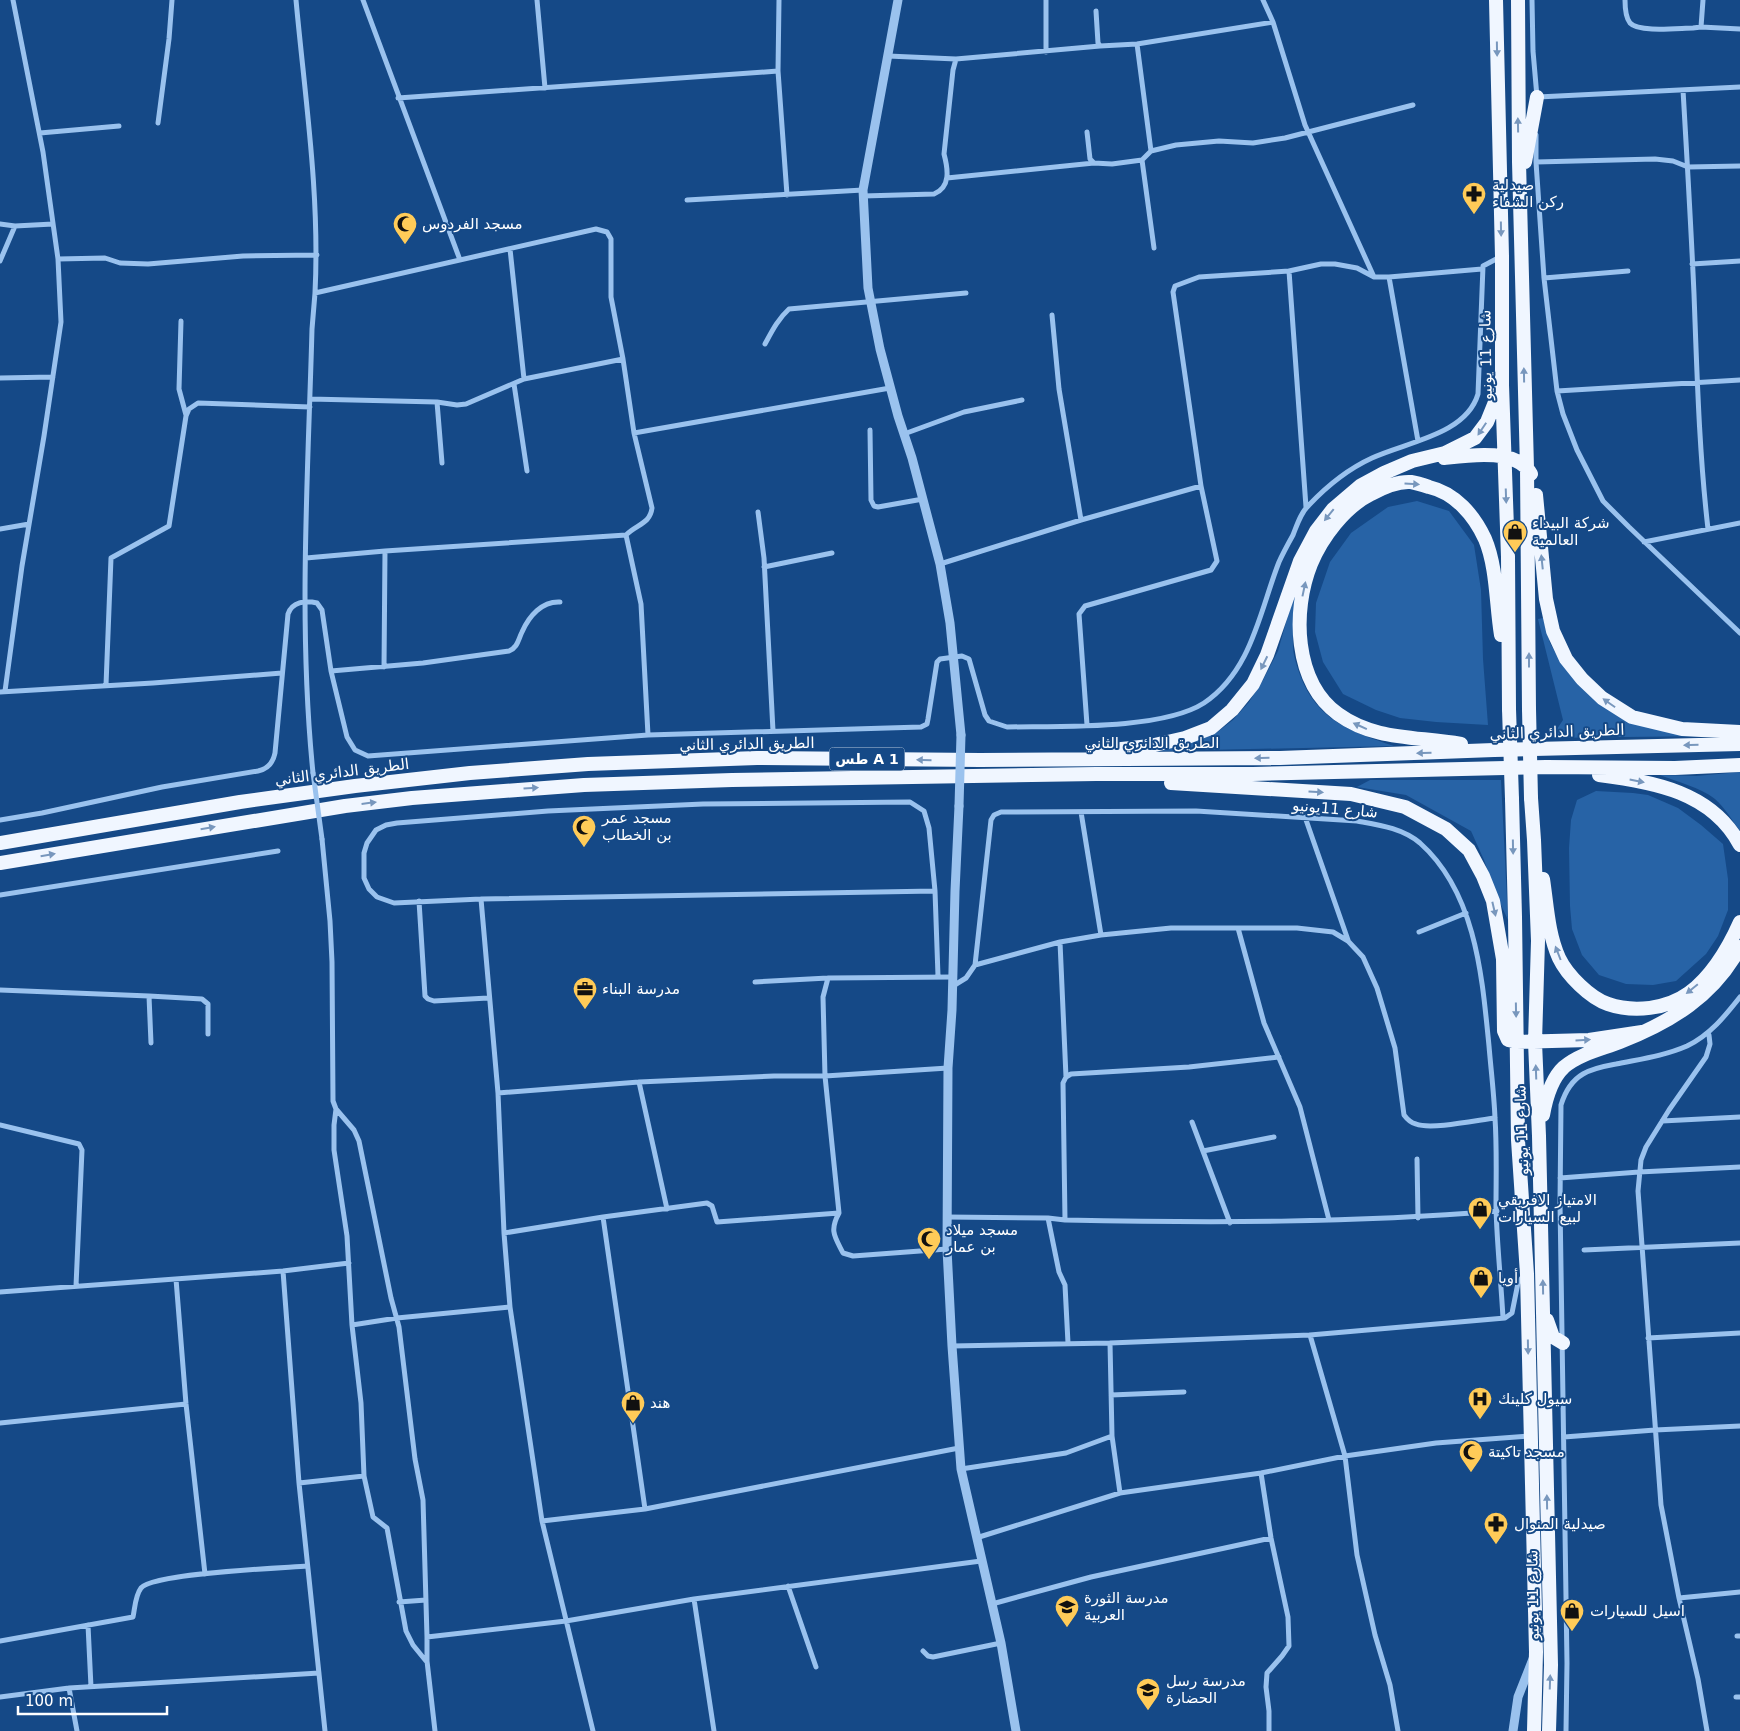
<svg xmlns="http://www.w3.org/2000/svg" width="1740" height="1731" font-family="'DejaVu Sans','Noto Sans Arabic',sans-serif">
<style>
.green{fill:#2763a6}
.lines{fill:none;stroke-linecap:round;stroke-linejoin:round}
.minor{stroke:#9ac2ee;stroke-width:5}
.tertiary{stroke:#9ac2ee;stroke-width:9}
.trunk{stroke:#f0f6ff;stroke-width:14}
.minor-bridge{stroke:#9ac2ee;stroke-width:5}
.tertiary-bridge{stroke:#9ac2ee;stroke-width:9}
.trunk-bridge{stroke:#f0f6ff;stroke-width:14}
.oneway{fill:#7897bd}
.labels{text-anchor:middle;dominant-baseline:central;stroke-width:4;stroke-linejoin:round;paint-order:stroke}
.shield{fill:#154987;stroke:#b9c8db;stroke-width:1}
.shield-label{font-size:14px;font-weight:bold;fill:#fff}
.poi-label{font-size:15px;fill:#fff;stroke:#154987;text-anchor:start}
.street-label{font-size:15px;fill:#fff;stroke:#154987}
</style>
<rect width="100%" height="100%" fill="#154987"/>
<path class="green" d="M 1417,501 L 1449,511 L 1474,545 L 1481,590 L 1483,659 L 1488,725 L 1436,722 L 1400,718 L 1376,710 L 1343,694 L 1323,662 L 1315,632 L 1316,603 L 1330,562 L 1351,533 L 1388,507 Z
M 1299,576 C 1296,599 1292,623 1293,646 C 1293,655 1297,666 1300,675 C 1317,721 1352,732 1394,746 L 1161,751 L 1216,733 L 1233,720 L 1249,702 L 1263,680 L 1278,651 Z
M 1543,618 L 1550,643 L 1557,656 L 1594,699 L 1706,736 L 1545,738 L 1557,729 L 1563,720 L 1538,619 Z
M 1740,772 L 1740,831 C 1732,820 1725,808 1715,799 C 1700,787 1677,782 1660,775 L 1696,776 Z
M 1370,780 L 1501,780 L 1508,920 L 1496,894 L 1484,860 L 1471,831 L 1406,795 L 1357,787 Z
M 1596,791 L 1633,793 L 1648,795 L 1678,808 L 1701,825 L 1723,844 L 1728,879 L 1728,910 L 1718,936 L 1706,954 L 1676,981 L 1653,985 L 1626,984 L 1599,975 L 1582,955 L 1572,929 L 1570,906 L 1569,848 L 1571,820 L 1577,800 Z"/>
<g class="lines">
<path class="minor" d="M 296,0 C 305,98 320,195 315,293
M 363,0 L 460,260
M 537,0 L 545,88
M 779,0 L 778,71 L 787,195
M 1263,0 L 1273,22 L 1305,125 L 1374,277
M 1532,0 L 1533,51 L 1537,97
M 1625,0 C 1625,7 1626,18 1630,23 C 1639,33 1680,28 1693,28 L 1701,27 L 1703,0
M 1096,11 L 1098,43 L 1100,46 L 1137,44 L 1273,22
M 1701,27 L 1740,29
M 1137,44 L 1151,151
M 1046,52 L 1046,0
M 888,56 L 956,59
M 1683,90 C 1687,158 1691,226 1694,294 C 1697,373 1699,451 1708,529
M 1538,97 L 1740,87
M 398,98 L 778,71
M 158,123 L 169,39 L 172,0
M 1087,132 L 1090,159 L 1094,163 L 1112,164 L 1142,160 L 1151,151 L 1176,145 L 1219,141 L 1253,143 L 1285,138 L 1413,105
M 40,133 L 119,126
M 1536,135 L 1536,162 L 1544,278 L 1628,271
M 1142,160 L 1154,248
M 1536,162 L 1655,159 L 1673,161 L 1688,167 L 1740,166
M 947,178 L 1094,163
M 863,196 L 934,194 C 951,187 948,169 944,154 L 953,70 L 956,59 L 1100,46
M 687,200 L 863,190
M 0,224 L 15,226 L 53,224
M 510,249 L 524,379
M 58,259 L 105,258 L 120,263 L 148,264 L 243,256 L 317,255
M 0,261 L 15,226
M 1692,264 L 1740,261
M 1389,277 L 1418,441
M 1544,278 L 1557,391 L 1563,414 L 1577,450 L 1603,501 L 1629,527 L 1740,633
M 1052,315 L 1059,389 L 1081,520
M 181,321 L 179,389 L 186,415
M 765,344 C 772,331 778,319 789,309 L 966,293
M 0,378 L 53,377
M 514,384 L 527,471
M 1557,391 L 1740,380
M 310,399 L 437,402 L 457,405 L 466,404 L 524,379 L 623,359
M 437,402 L 442,463
M 870,430 L 871,500 L 874,506 L 878,507 L 923,499
M 634,433 L 890,388
M 904,434 L 964,412 L 1022,400
M 1306,507 L 1289,271 L 1321,264 L 1335,264 L 1357,268 L 1374,277 L 1389,277 L 1482,269
M 758,512 L 764,558 L 773,731
M 0,529 L 29,524
M 626,535 L 641,604 L 648,735
M 1644,542 L 1740,523
M 306,558 L 385,551 L 626,535 C 637,524 650,524 652,508 L 634,433 L 623,359 L 611,297 L 611,239 L 607,232 L 596,229 L 315,293 L 312,329 C 308,477 298,625 313,773
M 940,564 L 1081,520 L 1201,486
M 764,567 L 832,553
M 384,667 L 385,551
M 331,671 L 423,663 L 509,651 C 518,647 518,640 522,632 C 529,616 542,601 560,602
M 106,685 L 111,558 L 169,526 L 186,416 L 189,409 L 198,403 L 310,407
M 5,691 L 22,566 L 44,436 L 61,322 L 58,259 L 43,152 L 13,0
M 0,692 L 153,683 L 282,673
M 1087,725 L 1079,614 L 1085,606 L 1211,570 L 1217,561 L 1201,486 L 1173,292 L 1175,286 L 1199,277 L 1289,271
M 1081,812 L 1101,935
M 1305,817 L 1348,940
M 0,820 L 42,813 L 162,787 L 258,771 C 268,769 273,763 275,753 L 288,614 C 292,602 305,600 317,603 L 322,610 L 331,671 L 347,737 L 355,750 L 368,756 L 648,735 L 921,727 L 927,724 L 928,719 L 937,662 L 940,659 L 962,656 L 969,659 L 985,715 L 989,721 L 1007,727 C 1059,726 1162,730 1204,703 C 1252,671 1260,610 1279,562 C 1283,553 1288,544 1293,535 C 1297,525 1301,512 1309,505 C 1327,486 1348,469 1372,458 C 1406,442 1466,435 1478,394 L 1483,266 L 1500,257
M 322,839 L 330,921 L 332,962 L 333,1101 L 336,1109 L 354,1130 L 359,1141 L 391,1298 L 399,1327 L 415,1459 L 423,1500 L 427,1637 L 427,1661 L 435,1731
M 935,891 L 481,899 L 394,903 L 377,897 L 369,889 L 364,878 L 364,853 L 367,843 L 376,830 L 386,825 L 397,823 L 548,811 L 703,804 L 910,802 L 924,811 L 929,828 L 935,891 L 938,976
M 0,895 L 278,851
M 419,901 L 425,996 L 428,999 L 434,1001 L 488,998
M 1238,928 L 1264,1023 L 1300,1107 L 1329,1220
M 1419,932 L 1466,913
M 1060,942 L 1066,1077
M 975,965 L 1060,942 L 1101,935 L 1171,928 L 1297,928 L 1333,932 L 1348,941 L 1363,957 L 1377,988 L 1395,1048 L 1404,1115 C 1407,1119 1411,1123 1416,1124 C 1431,1130 1478,1120 1495,1118
M 828,978 L 823,997 L 825,1076 L 839,1213
M 755,982 L 828,978 L 952,977
M 953,986 L 966,978 L 975,965 L 991,820 L 994,815 L 1001,812 L 1196,811 L 1357,821 C 1379,825 1402,828 1420,843 C 1476,893 1482,976 1489,1046 C 1491,1070 1494,1094 1495,1118 C 1497,1148 1496,1178 1496,1208 C 1497,1245 1501,1281 1503,1318
M 0,990 L 149,996 L 151,1043
M 149,996 L 202,999 L 208,1004 L 208,1034
M 639,1082 L 667,1209
M 498,1093 L 639,1082 L 774,1076 L 825,1076 L 948,1068
M 336,1109 L 334,1125 L 334,1150 L 347,1236 L 352,1325 L 361,1403 L 364,1476 L 373,1517 L 387,1528 L 406,1631 L 413,1645 L 426,1661
M 1662,1121 L 1740,1117
M 1192,1122 L 1230,1223
M 0,1125 L 79,1144 L 82,1150 L 76,1286
M 1203,1151 L 1274,1137
M 1417,1159 L 1418,1218
M 1560,1178 L 1639,1172 L 1740,1167
M 603,1217 L 645,1509
M 947,1217 L 1048,1218 L 1065,1220 C 1210,1223 1353,1223 1497,1211
M 1048,1218 L 1059,1272 L 1065,1285 L 1068,1343
M 1065,1220 L 1063,1083 L 1066,1077 L 1071,1074 L 1189,1067 L 1279,1057
M 504,1233 L 603,1217 L 707,1203 L 712,1206 L 717,1222 L 839,1213 C 829,1231 835,1237 843,1253 L 853,1256 L 947,1249
M 1584,1250 L 1740,1243
M 283,1271 L 299,1483
M 176,1279 L 186,1404 L 205,1574
M 0,1292 L 283,1271 L 349,1263
M 510,1307 L 542,1521 L 593,1731
M 352,1325 L 397,1318 L 510,1307 L 504,1233 L 498,1093 L 481,899
M 1310,1335 L 1345,1456 L 1357,1555 L 1375,1635 L 1390,1685 L 1398,1731
M 1648,1338 L 1740,1333
M 952,1346 L 1110,1343 L 1310,1335 L 1505,1318 L 1512,1313 L 1518,1283 L 1524,1275
M 1111,1395 L 1184,1392
M 0,1423 L 186,1404
M 1112,1436 L 1120,1493
M 1564,1437 L 1655,1430 L 1740,1426
M 961,1469 L 1066,1453 L 1112,1436 L 1110,1343
M 1261,1473 L 1271,1538 L 1288,1617 L 1289,1646 L 1282,1656 L 1267,1673 L 1266,1687 L 1269,1711 L 1269,1731
M 542,1521 L 645,1509 L 959,1448
M 976,1538 L 1120,1493 L 1261,1473 L 1345,1456 L 1436,1443 L 1530,1436
M 788,1586 L 816,1667
M 1679,1598 L 1740,1592
M 694,1599 L 714,1731
M 399,1602 L 426,1600
M 992,1604 L 1091,1577 L 1271,1538
M 88,1625 L 91,1687
M 1737,1636 L 1740,1636
M 427,1637 L 566,1621 L 694,1599 L 981,1561
M 0,1641 L 133,1617 C 135,1608 135,1596 141,1588 C 154,1573 281,1568 307,1566
M 923,1651 L 928,1656 L 933,1657 L 1001,1643
M 69,1688 L 77,1731
M 0,1697 L 69,1688 L 319,1673
M 1736,1697 L 1740,1697
M 325,1731 L 299,1483 L 364,1476
M 1566,1731 L 1567,1663 L 1560,1203 L 1561,1105 C 1565,1092 1571,1081 1583,1074 C 1593,1068 1605,1066 1616,1064 C 1640,1059 1664,1056 1687,1046 C 1710,1035 1725,1016 1740,997
M 1707,1731 L 1698,1679 L 1679,1598 L 1661,1505 L 1638,1191 L 1641,1160 L 1646,1147 L 1669,1110 L 1706,1057 L 1710,1044 L 1709,1035 L 1707,1033"/>
<path class="tertiary" d="M 898,0 L 863,190 L 868,288 L 880,349 L 898,416 L 912,458 L 940,564 L 950,623 L 961,735
M 959,806 L 955,891 L 952,1010 L 948,1068 L 947,1249 L 952,1346 L 961,1469 L 1001,1643 L 1016,1731
M 1513,1731 L 1518,1697 L 1533,1659"/>
<path class="trunk" d="M 1496,0 L 1502,256 L 1502,385 L 1508,557 L 1509,709
M 1518,0 L 1519,162 L 1527,468 L 1529,709
M 1525,162 L 1537,97
M 1444,458 C 1470,455 1516,448 1531,474
M 1536,495 L 1546,599 L 1553,631 L 1566,659 L 1582,679 L 1602,698 L 1632,717 L 1682,729 L 1740,732
M 1461,744 C 1418,736 1375,741 1338,714 C 1294,682 1292,611 1311,564 C 1322,537 1345,507 1371,494 C 1382,488 1398,481 1411,482 C 1417,483 1423,485 1429,487 C 1455,493 1474,515 1485,539 C 1497,567 1496,605 1501,635
M 1093,752 L 1150,746 L 1185,738 L 1211,728 L 1232,710 L 1253,684 L 1267,655 L 1300,561 L 1316,531 L 1333,509 L 1360,486 L 1384,473 L 1412,461 L 1445,453 L 1475,438 L 1487,422 L 1502,385
M 1599,775 C 1654,782 1712,792 1740,845
M 1171,783 L 1351,794 L 1405,807 L 1446,829 L 1469,850 L 1483,876 L 1493,901 L 1503,959 L 1504,1031 L 1508,1040 L 1517,1042 L 1589,1040 L 1642,1032
M 1531,798 L 1534,840 L 1538,941 L 1535,1042 L 1539,1136 L 1551,1665 L 1549,1731
M 1512,799 L 1515,917 L 1518,1140 L 1527,1274 L 1536,1652 L 1534,1731
M 0,843 L 240,802 L 355,786 L 470,773 L 588,764 L 757,758 L 980,760 L 1280,758 L 1494,750 L 1740,744
M 0,863 L 345,806 L 412,798 L 584,785 L 732,780 L 1096,774 L 1253,774 L 1546,767 L 1675,768 L 1740,765
M 1543,879 C 1547,905 1548,934 1559,958 C 1567,975 1590,998 1608,1004 C 1634,1013 1667,1009 1689,993 C 1713,975 1728,949 1740,922
M 1543,1115 C 1546,1098 1551,1079 1564,1067 C 1579,1054 1602,1049 1620,1042 C 1671,1022 1714,996 1740,947
M 1547,1320 L 1553,1337 L 1563,1343"/>
<path class="minor-bridge" d="M 313,773 L 322,839"/>
<path class="tertiary-bridge" d="M 959,806 L 961,735"/>
<path class="trunk-bridge" d="M 1509,709 L 1512,799
M 1529,709 L 1531,798"/>
</g>
<defs><path id="oneway-solid" d="M-6-.8H1V-3.2L6.5 0L1 3.2V.8H-6Z" transform="scale(1.25)"/></defs>
<g class="oneway">
<use href="#oneway-solid" transform="translate(1497 49) rotate(89)"/>
<use href="#oneway-solid" transform="translate(1518 125) rotate(-91)"/>
<use href="#oneway-solid" transform="translate(1501 229) rotate(89)"/>
<use href="#oneway-solid" transform="translate(1524 375) rotate(-91)"/>
<use href="#oneway-solid" transform="translate(1482 429) rotate(124)"/>
<use href="#oneway-solid" transform="translate(1412 484) rotate(4)"/>
<use href="#oneway-solid" transform="translate(1506 496) rotate(88)"/>
<use href="#oneway-solid" transform="translate(1329 515) rotate(129)"/>
<use href="#oneway-solid" transform="translate(1542 562) rotate(-96)"/>
<use href="#oneway-solid" transform="translate(1304 589) rotate(-78)"/>
<use href="#oneway-solid" transform="translate(1529 660) rotate(-90)"/>
<use href="#oneway-solid" transform="translate(1264 663) rotate(116)"/>
<use href="#oneway-solid" transform="translate(1609 703) rotate(-145)"/>
<use href="#oneway-solid" transform="translate(1360 726) rotate(-156)"/>
<use href="#oneway-solid" transform="translate(1691 745) rotate(179)"/>
<use href="#oneway-solid" transform="translate(1424 753) rotate(178)"/>
<use href="#oneway-solid" transform="translate(1262 758) rotate(179)"/>
<use href="#oneway-solid" transform="translate(924 760) rotate(-179)"/>
<use href="#oneway-solid" transform="translate(1637 781) rotate(11)"/>
<use href="#oneway-solid" transform="translate(531 788) rotate(-4)"/>
<use href="#oneway-solid" transform="translate(1316 792) rotate(4)"/>
<use href="#oneway-solid" transform="translate(369 803) rotate(-7)"/>
<use href="#oneway-solid" transform="translate(208 828) rotate(-10)"/>
<use href="#oneway-solid" transform="translate(1513 847) rotate(89)"/>
<use href="#oneway-solid" transform="translate(48 855) rotate(-10)"/>
<use href="#oneway-solid" transform="translate(1494 909) rotate(77)"/>
<use href="#oneway-solid" transform="translate(1558 953) rotate(-111)"/>
<use href="#oneway-solid" transform="translate(1692 989) rotate(141)"/>
<use href="#oneway-solid" transform="translate(1516 1010) rotate(89)"/>
<use href="#oneway-solid" transform="translate(1583 1040) rotate(-3)"/>
<use href="#oneway-solid" transform="translate(1536 1072) rotate(-92)"/>
<use href="#oneway-solid" transform="translate(1543 1287) rotate(-91)"/>
<use href="#oneway-solid" transform="translate(1528 1347) rotate(89)"/>
<use href="#oneway-solid" transform="translate(1547 1502) rotate(-91)"/>
<use href="#oneway-solid" transform="translate(1550 1682) rotate(-88)"/>
</g>
<defs>
<symbol id="pharmacy-pin" viewBox="-11 -11 22 30"><path d="M0 17L-7.5 6A9.5 9.5 0 1 1 7.5 6Z" fill="#ffcb58" stroke="#154987"/><path d="M-2-6h4v4h4v4h-4v4h-4v-4h-4v-4h4Z" fill="#111"/></symbol>
<symbol id="mosque-pin" viewBox="-11 -11 22 30"><path d="M0 17L-7.5 6A9.5 9.5 0 1 1 7.5 6Z" fill="#ffcb58" stroke="#154987"/><path d="M3.5-4.9A6 6 0 1 0 3.5 4.9A5 5 0 1 1 3.5-4.9Z" fill="#111"/></symbol>
<symbol id="shop-pin" viewBox="-11 -11 22 30"><path d="M0 17L-7.5 6A9.5 9.5 0 1 1 7.5 6Z" fill="#ffcb58" stroke="#154987"/><path d="M-5-2.5h2.3a2.7 3.5 0 0 1 5.4 0H5L5.5 6h-11ZM-1.5-2.5h3a1.5 2.3 0 0 0-3 0Z" fill="#111"/></symbol>
<symbol id="office-pin" viewBox="-11 -11 22 30"><path d="M0 17L-7.5 6A9.5 9.5 0 1 1 7.5 6Z" fill="#ffcb58" stroke="#154987"/><path d="M-6-3h4V-5.5h4V-3h4V5H-6ZM-1-4.5V-3h2v-1.5ZM-6 0V1H6V0Z" fill="#111"/></symbol>
<symbol id="hospital-pin" viewBox="-11 -11 22 30"><path d="M0 17L-7.5 6A9.5 9.5 0 1 1 7.5 6Z" fill="#ffcb58" stroke="#154987"/><path d="M-5-5h3v3.5h4V-5h3V5h-3V1.5h-4V5h-3Z" fill="#111"/></symbol>
<symbol id="school-pin" viewBox="-11 -11 22 30"><path d="M0 17L-7.5 6A9.5 9.5 0 1 1 7.5 6Z" fill="#ffcb58" stroke="#154987"/><path d="M0-5L7-2L0 1L-7-2ZM-4 1L0 2.5L4 1V4Q0 6-4 4Z" fill="#111"/></symbol>
</defs>
<g fill-rule="evenodd">
<use href="#pharmacy-pin" x="1460" y="180" width="28" height="38"/>
<use href="#mosque-pin" x="391" y="210" width="28" height="38"/>
<use href="#shop-pin" x="1501" y="518" width="28" height="38"/>
<use href="#mosque-pin" x="570" y="813" width="28" height="38"/>
<use href="#office-pin" x="571" y="975" width="28" height="38"/>
<use href="#shop-pin" x="1466" y="1195" width="28" height="38"/>
<use href="#mosque-pin" x="915" y="1225" width="28" height="38"/>
<use href="#shop-pin" x="1467" y="1264" width="28" height="38"/>
<use href="#hospital-pin" x="1466" y="1385" width="28" height="38"/>
<use href="#shop-pin" x="619" y="1389" width="28" height="38"/>
<use href="#mosque-pin" x="1457" y="1438" width="28" height="38"/>
<use href="#pharmacy-pin" x="1482" y="1510" width="28" height="38"/>
<use href="#school-pin" x="1053" y="1593" width="28" height="38"/>
<use href="#shop-pin" x="1558" y="1597" width="28" height="38"/>
<use href="#school-pin" x="1134" y="1676" width="28" height="38"/>
</g>
<g class="labels">
<rect class="shield" x="829.5" y="747.5" width="75" height="23" rx="4"/>
<g class="shield-label">
<text x="867" y="759">طس A 1</text>
</g>
<g class="poi-label">
<text x="1492" y="185">صيدلية<tspan x="1492" dy="17">ركن الشفاء</tspan></text>
<text x="422" y="224">مسجد الفردوس</text>
<text x="1532" y="523">شركة البيداء<tspan x="1532" dy="17">العالمية</tspan></text>
<text x="602" y="818">مسجد عمر<tspan x="602" dy="17">بن الخطاب</tspan></text>
<text x="602" y="989">مدرسة البناء</text>
<text x="1498" y="1200">الامتياز الافريقي<tspan x="1498" dy="17">لبيع السيارات</tspan></text>
<text x="946" y="1230">مسجد ميلاد<tspan x="946" dy="17">بن عمار</tspan></text>
<text x="1498" y="1278">أويا</text>
<text x="1498" y="1399">سيول كلينك</text>
<text x="650" y="1403">هند</text>
<text x="1488" y="1452">مسجد تاكيتة</text>
<text x="1514" y="1524">صيدلية المنوال</text>
<text x="1084" y="1598">مدرسة الثورة<tspan x="1084" dy="17">العربية</tspan></text>
<text x="1590" y="1611">اسيل للسيارات</text>
<text x="1166" y="1681">مدرسة رسل<tspan x="1166" dy="17">الحضارة</tspan></text>
</g>
<g class="street-label">
<text transform="translate(1486 355) rotate(-91)">شارع 11 يونيو</text>
<text transform="translate(1557 732) rotate(-2)">الطريق الدائري الثاني</text>
<text x="1152" y="743">الطريق الدائري الثاني</text>
<text transform="translate(747 744) rotate(-1)">الطريق الدائري الثاني</text>
<text transform="translate(342 772) rotate(-7)">الطريق الدائري الثاني</text>
<text transform="translate(1335 809) rotate(5)">شارع 11يونيو</text>
<text transform="translate(1522 1130) rotate(-92)">شارع 11 يونيو</text>
<text transform="translate(1533 1595) rotate(-91)">شارع 11 يونيو</text>
</g>
</g>
<path d="M18 1706v8h149v-8" fill="none" stroke="#ffffff" stroke-width="2.5"/>
<text x="25" y="1706" font-size="15" fill="#ffffff" stroke="#154987" stroke-width="4" paint-order="stroke">100 m</text>
</svg>
